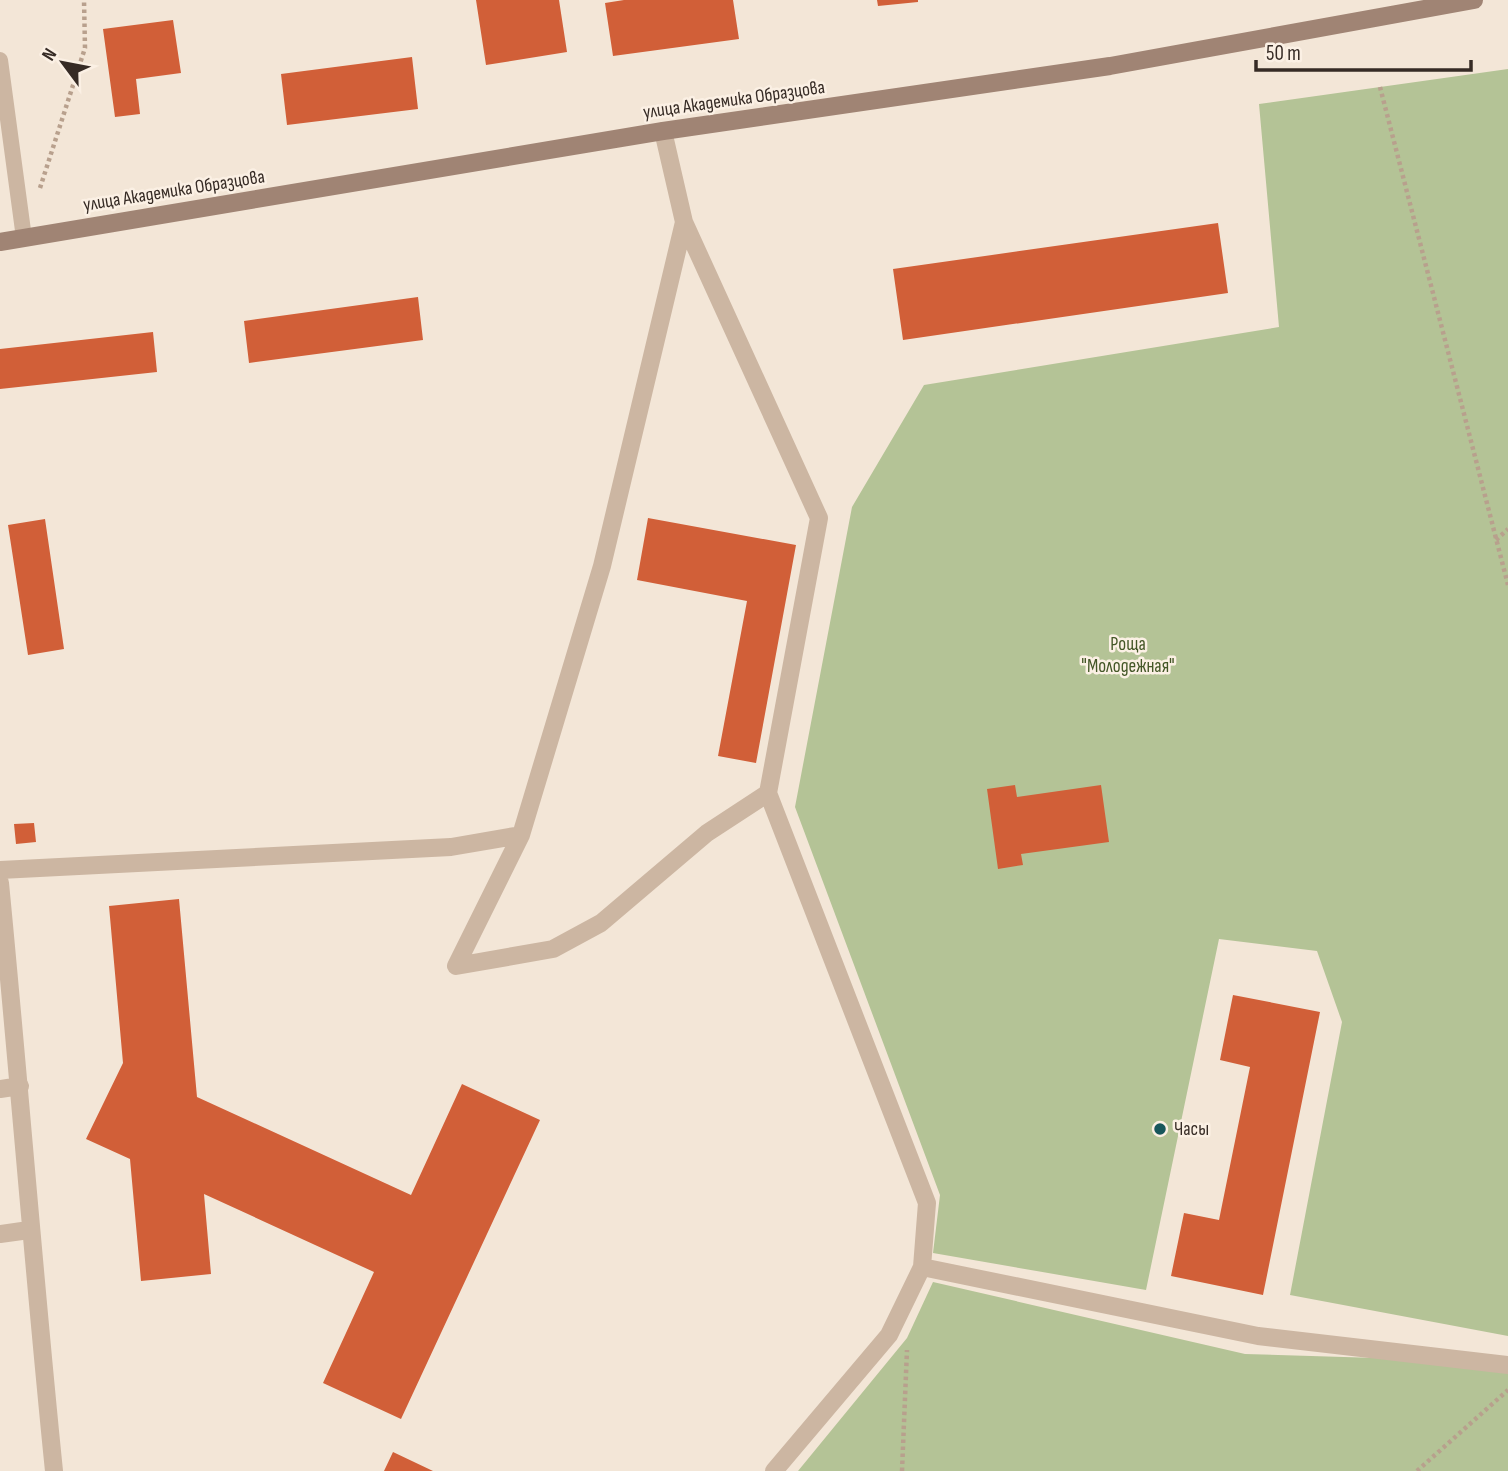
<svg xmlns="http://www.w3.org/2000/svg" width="1508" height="1471" font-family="'Sofia Sans Condensed',sans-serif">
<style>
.green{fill:#b4c396}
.building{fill:#d15f38}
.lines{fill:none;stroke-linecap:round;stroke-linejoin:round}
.path{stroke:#b8a08d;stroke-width:4.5;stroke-dasharray:3.5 3.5;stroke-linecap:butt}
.lane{stroke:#ccb6a2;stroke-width:16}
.street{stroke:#ccb6a2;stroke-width:18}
.secondary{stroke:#a08474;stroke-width:18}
.poi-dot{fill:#17565b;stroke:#fbf0e4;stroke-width:2.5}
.labels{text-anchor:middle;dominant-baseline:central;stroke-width:5;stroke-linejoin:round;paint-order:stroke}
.street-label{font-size:19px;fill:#362b25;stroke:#fbf0e4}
.park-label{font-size:19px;fill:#445727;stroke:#fbf0e4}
.poi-label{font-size:19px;fill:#362b25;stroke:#fbf0e4;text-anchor:start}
</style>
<rect width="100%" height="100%" fill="#f3e6d7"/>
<path class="green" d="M 1508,69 L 1508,1336 L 1290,1295 L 1342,1022 L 1317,951 L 1219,939 L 1146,1290 L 933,1253 L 940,1195 L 795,807 L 852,507 L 924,385 L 1279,327 L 1259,104 Z
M 933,1282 L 1245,1354 L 1508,1362 L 1508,1471 L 798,1471 L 907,1338 Z"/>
<path class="building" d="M 476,0 L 559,0 L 567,52 L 486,65 Z
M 624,0 L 733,0 L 739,39 L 613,56 L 605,3 Z
M 877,0 L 918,0 L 918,2 L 878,6 Z
M 173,20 L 181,73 L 136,79 L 140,114 L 115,117 L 103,29 Z
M 412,57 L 418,109 L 287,125 L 281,74 Z
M 1218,223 L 1228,293 L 903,340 L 893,269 Z
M 418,297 L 423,340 L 249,363 L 244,321 Z
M 153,332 L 157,372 L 0,389 L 0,349 Z
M 648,518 L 796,545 L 756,763 L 718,756 L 747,601 L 637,580 Z
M 45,519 L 64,649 L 28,655 L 8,525 Z
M 1015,785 L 1017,797 L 1101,785 L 1109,842 L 1021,854 L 1023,865 L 998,869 L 987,789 Z
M 34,823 L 36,842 L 16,844 L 14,824 Z
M 179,899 L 197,1097 L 411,1195 L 462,1084 L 540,1120 L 401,1419 L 323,1383 L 374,1272 L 204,1194 L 211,1274 L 141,1281 L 130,1159 L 86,1139 L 123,1063 L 109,906 Z
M 1233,995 L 1320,1012 L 1263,1295 L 1171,1276 L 1184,1213 L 1219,1220 L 1250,1067 L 1220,1060 Z
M 393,1452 L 433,1471 L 384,1471 Z"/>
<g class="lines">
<path class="path" d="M 1380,87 L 1508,585
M 40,188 L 85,48 L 84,0
M 1496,540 L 1508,529
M 902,1471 L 907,1350
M 1417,1471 L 1508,1390"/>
<path class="lane" d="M 0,60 L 24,238"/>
<path class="street" d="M 663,131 L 684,222 L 819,518 L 768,793
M 684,222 L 602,566 L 521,835 L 456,966 L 553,949 L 601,923 L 707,833 L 768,793 L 927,1203 L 922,1267 L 889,1335 L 774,1471
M 0,870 L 451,847 L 521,835
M 0,883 C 19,1079 34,1275 54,1471
M 0,1089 L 20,1086
M 0,1234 L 29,1230
M 922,1267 L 1258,1336 L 1508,1365"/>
<path class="secondary" d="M 0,242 L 663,131 L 1110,66 L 1474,0"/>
</g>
<circle class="poi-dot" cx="1160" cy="1129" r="7"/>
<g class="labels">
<g class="street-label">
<text transform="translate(734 100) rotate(-8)">улица Академика Образцова</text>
<text transform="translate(174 191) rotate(-9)">улица Академика Образцова</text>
</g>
<g class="park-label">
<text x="1128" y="644">Роща<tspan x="1128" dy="22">"Молодежная"</tspan></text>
</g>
<g class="poi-label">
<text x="1174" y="1129">Часы</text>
</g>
</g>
<g transform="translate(63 63) rotate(302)" stroke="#fbf0e4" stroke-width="5" paint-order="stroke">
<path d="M0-5L12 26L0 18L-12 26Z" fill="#362b25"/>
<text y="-10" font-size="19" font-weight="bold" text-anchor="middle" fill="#362b25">N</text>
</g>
<path d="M1256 60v10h215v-10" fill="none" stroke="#362b25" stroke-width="3.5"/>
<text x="1266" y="60" font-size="21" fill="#362b25" stroke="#fbf0e4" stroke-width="5" paint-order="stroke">50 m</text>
</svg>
